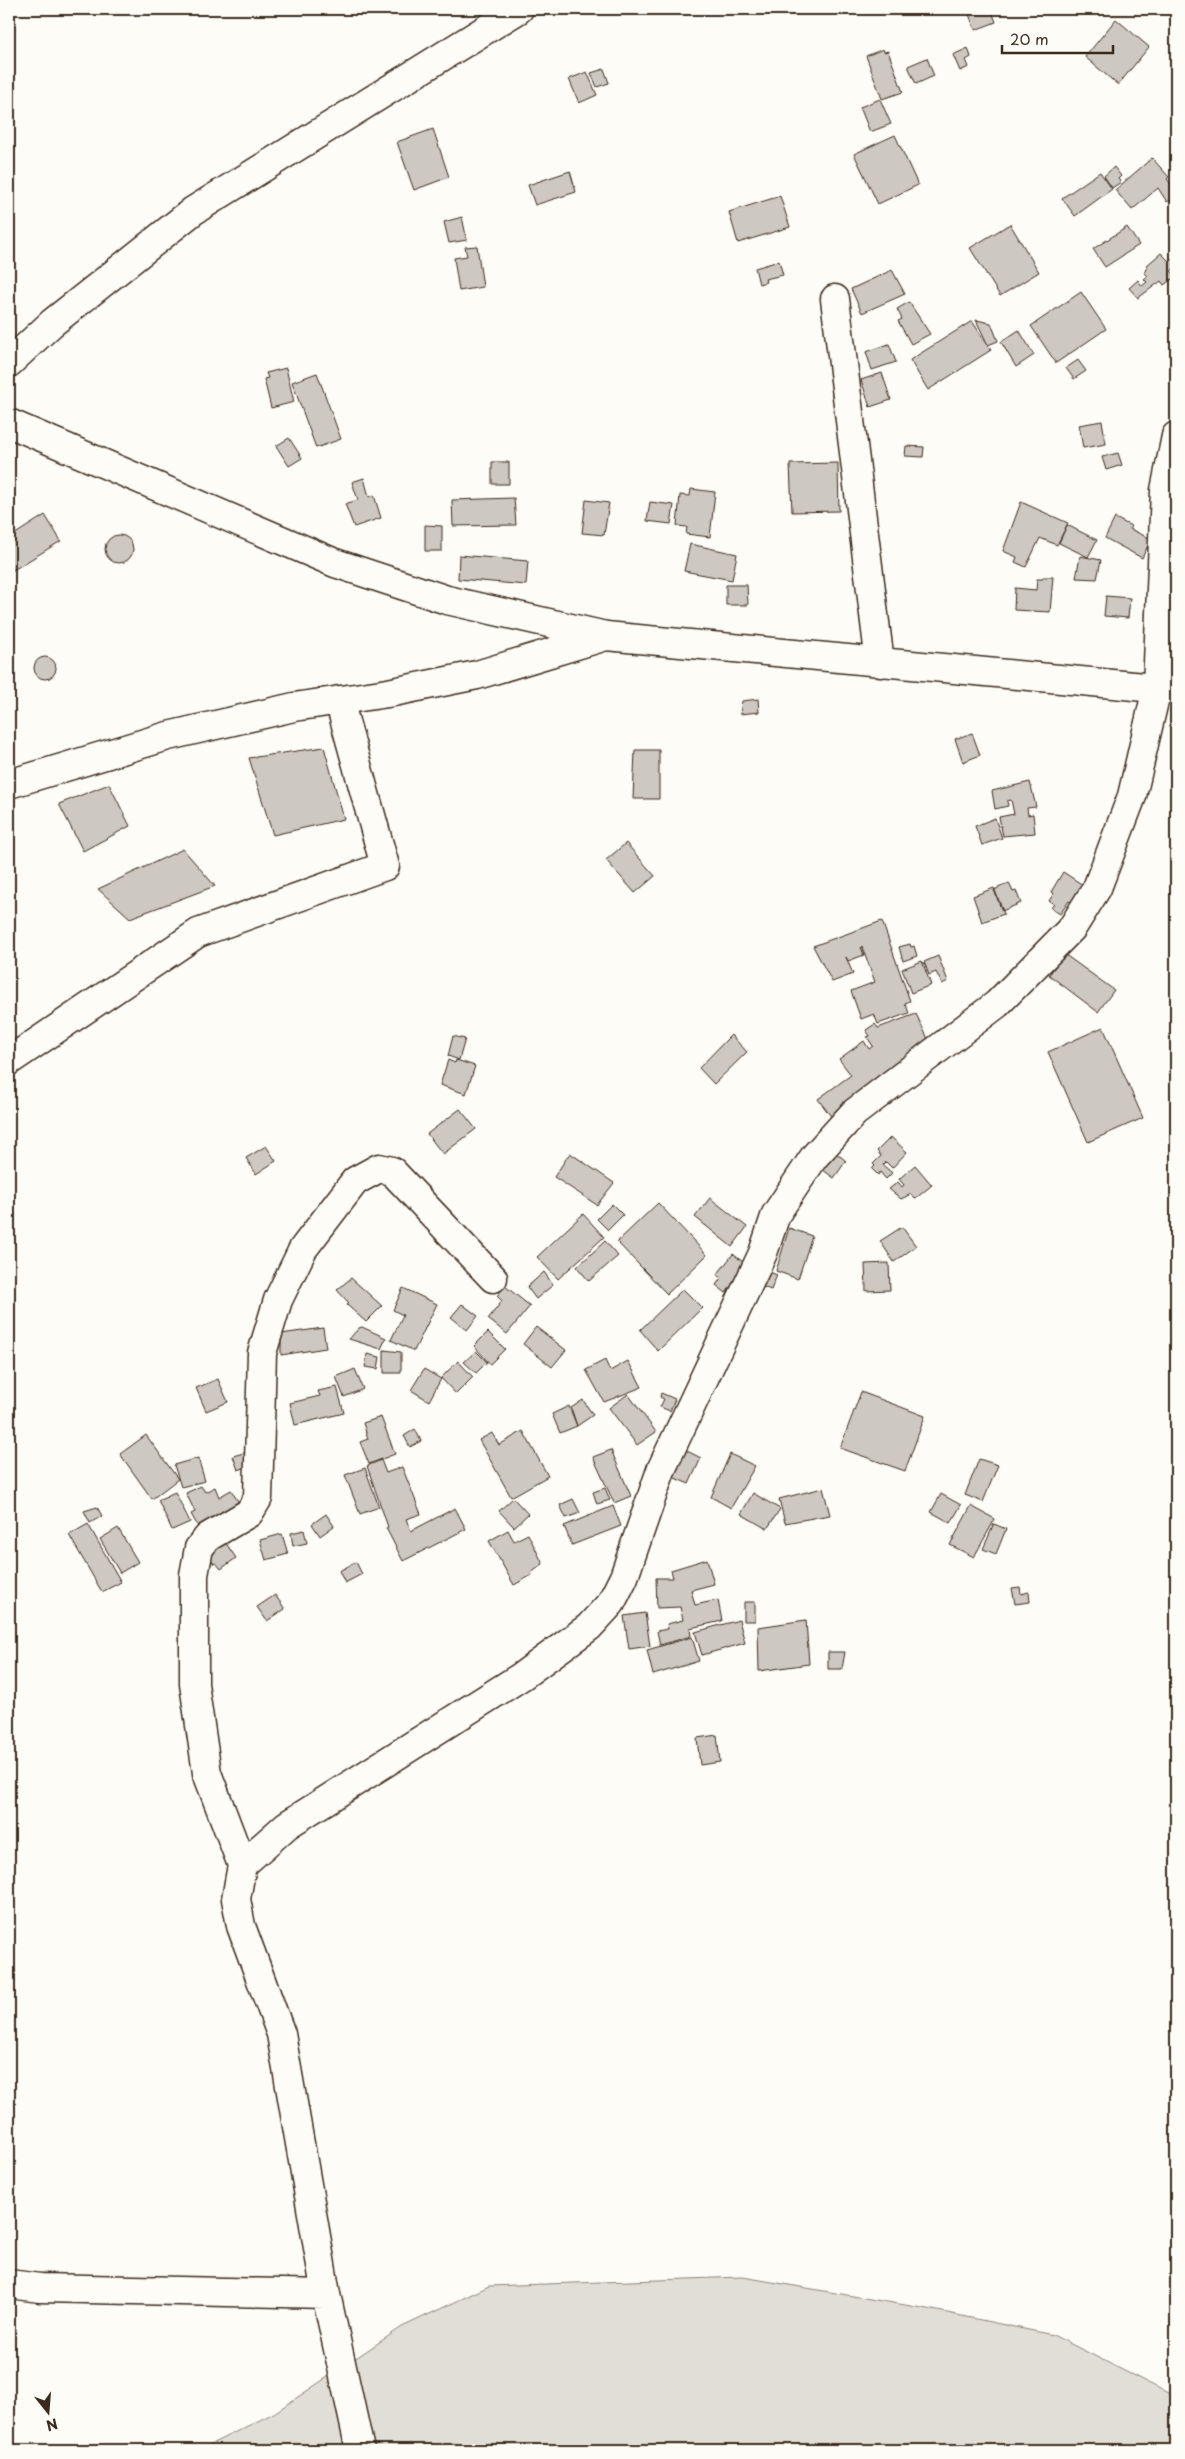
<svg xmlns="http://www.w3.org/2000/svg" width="1185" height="2459" font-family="'Playpen Sans',sans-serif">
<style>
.green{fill:#e1ded7;stroke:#8e847a}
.building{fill:#cdc8c2;stroke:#3b2a1e}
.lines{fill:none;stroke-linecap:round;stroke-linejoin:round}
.street-casing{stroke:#3b2a1e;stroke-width:31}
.secondary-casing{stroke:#3b2a1e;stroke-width:31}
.street{stroke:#fdfcf7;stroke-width:28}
.secondary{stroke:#fdfcf7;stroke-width:28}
</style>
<rect width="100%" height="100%" fill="#fdfcf7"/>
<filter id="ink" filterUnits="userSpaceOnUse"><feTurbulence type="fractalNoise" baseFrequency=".02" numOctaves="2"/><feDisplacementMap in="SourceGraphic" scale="10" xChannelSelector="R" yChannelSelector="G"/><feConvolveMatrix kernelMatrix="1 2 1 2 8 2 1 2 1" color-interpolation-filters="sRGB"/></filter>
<g filter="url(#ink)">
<path class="green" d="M 743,2277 L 928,2309 L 1053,2335 L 1176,2397 L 1176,2450 L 199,2450 L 274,2413 L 402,2327 L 489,2286 Z"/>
<path class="building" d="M 967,9 L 991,9 L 996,22 L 975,30 Z
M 1116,19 L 1149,47 L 1118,85 L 1085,57 Z
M 968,48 L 971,57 L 966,60 L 969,67 L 960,71 L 953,55 Z
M 883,49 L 884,52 L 888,51 L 903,92 L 882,99 L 866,56 Z
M 927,58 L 934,76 L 916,84 L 908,66 Z
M 604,69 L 609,83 L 597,87 L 591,73 Z
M 587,72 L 597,95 L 579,103 L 569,79 Z
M 880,99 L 891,124 L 870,132 L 860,107 Z
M 433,129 L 449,177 L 414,190 L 397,142 Z
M 895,135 L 918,185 L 878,204 L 854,154 Z
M 1176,156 L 1176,171 L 1170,161 Z
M 1152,158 L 1169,177 L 1167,179 L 1176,190 L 1176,199 L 1172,203 L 1170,200 L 1167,202 L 1158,188 L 1132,210 L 1115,190 Z
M 1114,167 L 1121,176 L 1118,179 L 1121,182 L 1112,188 L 1104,176 Z
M 570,171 L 576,192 L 535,205 L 528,185 Z
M 1100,172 L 1112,189 L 1075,216 L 1062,198 Z
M 780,196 L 790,227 L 738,243 L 729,212 Z
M 462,217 L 467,240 L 449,243 L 444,222 Z
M 1010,224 L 1039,272 L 1000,296 L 970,248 Z
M 1127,227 L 1139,245 L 1105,267 L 1093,249 Z
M 477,246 L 483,287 L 459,291 L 454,258 L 467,256 L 465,247 Z
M 1161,253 L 1169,261 L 1176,255 L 1176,269 L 1175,268 L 1171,271 L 1176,276 L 1164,285 L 1161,281 L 1138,298 L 1129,288 L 1138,280 L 1142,286 L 1147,282 L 1144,279 L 1148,276 L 1144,272 L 1148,268 L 1146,266 Z
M 779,261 L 783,275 L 765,279 L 766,282 L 759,284 L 755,268 Z
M 892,270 L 905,294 L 862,313 L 851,289 Z
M 1081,292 L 1106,329 L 1056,363 L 1031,326 Z
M 909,302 L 930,334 L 911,344 L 898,321 L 902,319 L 897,309 Z
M 976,320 L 991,323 L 998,341 L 988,345 Z
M 972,321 L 991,350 L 928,390 L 910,360 Z
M 1019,330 L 1034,355 L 1016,367 L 1001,342 Z
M 889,344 L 896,362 L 872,370 L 866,352 Z
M 1078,360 L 1086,371 L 1074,379 L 1066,368 Z
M 286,368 L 294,402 L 271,408 L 264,379 L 268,378 L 266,373 Z
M 317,373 L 341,439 L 316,448 L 292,382 Z
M 882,373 L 891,400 L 870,407 L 861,380 Z
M 1102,421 L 1106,444 L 1083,448 L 1079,425 Z
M 289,438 L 302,458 L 289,466 L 276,446 Z
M 906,446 L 924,447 L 923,457 L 905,456 Z
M 1118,453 L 1122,465 L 1106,470 L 1102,457 Z
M 492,462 L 509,462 L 509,484 L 492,484 Z
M 838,463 L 839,511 L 792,512 L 790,464 Z
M 364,478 L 369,497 L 374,495 L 381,518 L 354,527 L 345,504 L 358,500 L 352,482 Z
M 691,489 L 715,492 L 710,537 L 686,534 L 687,527 L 677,526 L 680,495 L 690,496 Z
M 514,498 L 516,525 L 453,526 L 452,500 Z
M 586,500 L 609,503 L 604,535 L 582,533 Z
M 650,502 L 674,505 L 671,524 L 647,521 Z
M 1021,502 L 1068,523 L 1057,545 L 1040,538 L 1026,567 L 1015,562 L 1017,557 L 1003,551 Z
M 45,515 L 61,541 L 10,572 L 9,538 Z
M 1115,518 L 1131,526 L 1130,529 L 1151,539 L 1142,558 L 1105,538 Z
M 425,525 L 442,526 L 442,551 L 425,551 Z
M 1067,525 L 1097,540 L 1088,557 L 1059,543 Z
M105 549a14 14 0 1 1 28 0a14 14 0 1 1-28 0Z
M 690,544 L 737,554 L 732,580 L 684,571 Z
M 459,555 L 528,561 L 526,585 L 458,579 Z
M 1080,556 L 1101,560 L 1097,579 L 1076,578 Z
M 1043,577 L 1053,577 L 1050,612 L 1014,610 L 1015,588 L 1036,590 L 1037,579 L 1043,579 Z
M 726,585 L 747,585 L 748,605 L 726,605 Z
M 1106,596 L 1130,598 L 1128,618 L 1104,616 Z
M34 668a11 11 0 1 1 22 0a11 11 0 1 1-22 0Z
M 758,699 L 759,712 L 740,714 L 742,701 Z
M 972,733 L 980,755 L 963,762 L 955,739 Z
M 324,747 L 344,819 L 273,835 L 249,758 Z
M 635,750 L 659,750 L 659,799 L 633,799 Z
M 1030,782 L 1036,807 L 1027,808 L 1028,815 L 1033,814 L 1035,833 L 1003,836 L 999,817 L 1014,814 L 1011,800 L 1007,801 L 1008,806 L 995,809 L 992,791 Z
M 109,784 L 130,826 L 83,851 L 59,804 Z
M 995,818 L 1002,838 L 982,845 L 975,826 Z
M 626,843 L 655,876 L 635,893 L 606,860 Z
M 183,849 L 215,886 L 130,918 L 98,889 Z
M 1063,872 L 1086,887 L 1074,905 L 1069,901 L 1060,914 L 1051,908 L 1054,904 L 1049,901 L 1054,893 L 1051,892 Z
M 1009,883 L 1013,892 L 1016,891 L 1021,903 L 1002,911 L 994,890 Z
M 994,888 L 1004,914 L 982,922 L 973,896 Z
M 882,921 L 910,1001 L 905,1003 L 909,1013 L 878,1024 L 874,1014 L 861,1019 L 851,991 L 875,982 L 862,946 L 861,947 L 864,955 L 848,961 L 846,957 L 853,974 L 832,982 L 813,946 Z
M 910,944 L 911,947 L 914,946 L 917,956 L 903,961 L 899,947 Z
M 1064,954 L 1114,990 L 1098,1012 L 1049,975 Z
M 938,956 L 948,981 L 942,984 L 936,972 L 929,975 L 924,962 Z
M 922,961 L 931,985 L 911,993 L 902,969 Z
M 916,1014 L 931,1045 L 833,1119 L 818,1099 L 851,1075 L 839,1059 L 864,1041 L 869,1049 L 873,1046 L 867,1037 L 870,1036 L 866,1030 L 875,1024 L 878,1028 Z
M 1103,1027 L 1143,1118 L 1088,1142 L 1048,1052 Z
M 731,1035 L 747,1052 L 714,1084 L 699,1068 Z
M 453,1036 L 465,1039 L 459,1060 L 448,1056 Z
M 448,1060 L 455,1063 L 456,1060 L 475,1066 L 466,1094 L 440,1085 Z
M 460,1109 L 476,1129 L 443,1154 L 427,1134 Z
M 891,1137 L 907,1152 L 892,1168 L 886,1162 L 883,1165 L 892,1173 L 886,1179 L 880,1172 L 878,1175 L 872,1169 L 875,1166 L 873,1164 L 881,1156 L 877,1151 Z
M 266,1146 L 276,1161 L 256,1174 L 246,1158 Z
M 833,1150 L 846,1161 L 834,1178 L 819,1167 Z
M 570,1153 L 614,1183 L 597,1205 L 554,1177 Z
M 915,1165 L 932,1185 L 915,1199 L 911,1194 L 901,1199 L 889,1189 L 898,1182 L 902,1187 L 904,1185 L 899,1179 Z
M 710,1198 L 747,1227 L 732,1247 L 695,1217 Z
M 658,1203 L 707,1255 L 667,1294 L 617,1242 Z
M 612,1204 L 623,1215 L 608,1230 L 597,1219 Z
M 583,1214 L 604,1237 L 558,1279 L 537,1257 Z
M 902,1227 L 916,1246 L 894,1262 L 880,1241 Z
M 789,1228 L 812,1236 L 798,1279 L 776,1271 Z
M 605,1241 L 618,1256 L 589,1281 L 577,1267 Z
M 733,1254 L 753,1270 L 736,1291 L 731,1286 L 726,1293 L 716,1285 L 721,1278 L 717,1275 Z
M 889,1263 L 890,1290 L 866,1291 L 865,1264 Z
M 764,1270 L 777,1275 L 771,1290 L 758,1285 Z
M 544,1272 L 553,1285 L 536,1299 L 527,1287 Z
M 351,1278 L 382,1306 L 366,1322 L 347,1305 L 349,1303 L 337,1290 Z
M 505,1286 L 530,1306 L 507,1334 L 488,1319 L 502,1301 L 497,1296 Z
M 403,1288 L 437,1304 L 414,1351 L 391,1340 L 403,1315 L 393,1310 Z
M 683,1289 L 702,1308 L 658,1351 L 640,1330 Z
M 462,1304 L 478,1316 L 467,1330 L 451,1317 Z
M 362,1327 L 386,1338 L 381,1349 L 349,1339 L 359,1328 Z
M 536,1327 L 566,1350 L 552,1367 L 523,1344 Z
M 323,1328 L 326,1348 L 281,1355 L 281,1334 Z
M 488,1332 L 505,1349 L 490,1364 L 474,1346 Z
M 384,1350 L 401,1352 L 401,1373 L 384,1373 Z
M 476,1351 L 487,1362 L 476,1373 L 464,1362 Z
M 367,1354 L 380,1357 L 378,1369 L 365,1367 Z
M 605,1360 L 610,1371 L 628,1361 L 642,1387 L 604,1402 L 586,1370 Z
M 458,1361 L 473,1377 L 456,1394 L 441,1378 Z
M 355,1369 L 363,1389 L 344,1397 L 336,1377 Z
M 424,1369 L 441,1379 L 429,1401 L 411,1390 Z
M 218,1379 L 228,1402 L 206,1411 L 196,1388 Z
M 337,1387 L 344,1413 L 295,1425 L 290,1403 L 320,1396 L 318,1391 Z
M 861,1392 L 925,1416 L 905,1471 L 840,1448 Z
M 661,1393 L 675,1399 L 670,1411 L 660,1407 L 664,1399 L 660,1397 Z
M 628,1394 L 656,1432 L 637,1445 L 609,1408 Z
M 583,1400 L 593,1415 L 577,1426 L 571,1408 Z
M 569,1406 L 577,1426 L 560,1433 L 552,1414 Z
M 381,1417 L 395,1454 L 369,1464 L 360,1442 L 368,1439 L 363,1423 Z
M 415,1429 L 421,1441 L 410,1447 L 404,1436 Z
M 523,1431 L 548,1476 L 511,1497 L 479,1440 L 492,1433 L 499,1445 Z
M 146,1435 L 178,1479 L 152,1499 L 120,1454 Z
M 683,1449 L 701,1458 L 689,1484 L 670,1476 Z
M 611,1450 L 631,1496 L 614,1503 L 593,1457 Z
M 247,1452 L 253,1465 L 238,1470 L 233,1456 Z
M 730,1454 L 755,1466 L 731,1508 L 711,1497 Z
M 198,1458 L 205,1481 L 181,1487 L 174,1465 Z
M 979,1459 L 998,1465 L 983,1502 L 965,1495 Z
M 381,1460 L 386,1473 L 402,1467 L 421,1514 L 406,1519 L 411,1531 L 455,1508 L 466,1529 L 403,1561 L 386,1528 L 388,1527 L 367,1466 Z
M 365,1468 L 379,1507 L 360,1514 L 345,1475 Z
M 201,1486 L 205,1492 L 215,1487 L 219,1497 L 231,1490 L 242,1508 L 201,1532 L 191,1514 L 195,1512 L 186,1493 Z
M 605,1488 L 610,1500 L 597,1504 L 593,1492 Z
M 823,1488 L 830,1515 L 785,1523 L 779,1499 Z
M 175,1492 L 190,1522 L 172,1530 L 158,1500 Z
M 753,1493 L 780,1509 L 767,1529 L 741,1514 Z
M 941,1494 L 961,1505 L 951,1523 L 931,1512 Z
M 513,1498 L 528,1514 L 514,1527 L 499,1511 Z
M 573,1499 L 580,1513 L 566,1518 L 560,1505 Z
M 613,1506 L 621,1526 L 572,1545 L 564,1526 Z
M 971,1506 L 995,1519 L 974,1557 L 950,1545 Z
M 97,1507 L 102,1516 L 90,1523 L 84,1511 Z
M 326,1514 L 334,1526 L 320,1536 L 312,1524 Z
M 88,1524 L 121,1582 L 102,1592 L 69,1535 Z
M 994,1524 L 1006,1529 L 996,1554 L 983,1549 Z
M 118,1528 L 138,1562 L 120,1573 L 100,1539 Z
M 304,1530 L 307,1543 L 293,1546 L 291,1533 Z
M 508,1530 L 514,1541 L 528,1534 L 543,1564 L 531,1573 L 532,1575 L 514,1585 L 489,1541 Z
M 282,1534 L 288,1554 L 266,1560 L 260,1540 Z
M 223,1539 L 236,1558 L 221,1569 L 216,1563 L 214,1564 L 205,1551 Z
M 707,1559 L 714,1584 L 691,1590 L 695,1605 L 718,1600 L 722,1621 L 690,1628 L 691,1636 L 660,1645 L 657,1631 L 668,1629 L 667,1624 L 683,1620 L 680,1607 L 657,1608 L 656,1578 L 673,1578 L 671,1570 Z
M 356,1562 L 362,1574 L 345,1583 L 339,1571 Z
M 1020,1587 L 1021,1594 L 1029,1592 L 1030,1602 L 1015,1604 L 1012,1588 Z
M 275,1595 L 285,1609 L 267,1621 L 257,1607 Z
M 744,1602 L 755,1602 L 755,1621 L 744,1621 Z
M 645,1613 L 650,1646 L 629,1649 L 624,1616 Z
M 739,1620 L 745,1643 L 702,1655 L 695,1632 Z
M 806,1620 L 809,1664 L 759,1671 L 758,1627 Z
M 692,1637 L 699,1661 L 653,1675 L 647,1650 Z
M 828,1652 L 845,1652 L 842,1669 L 828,1669 Z
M 717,1735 L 720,1762 L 700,1765 L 697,1738 Z"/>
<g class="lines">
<defs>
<path id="street" d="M 835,299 L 880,663
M 9,363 L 52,323 L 193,211 L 519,9
M 9,784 L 168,736 L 294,707 L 388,693 L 477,675 L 606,636
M 9,1061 L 198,933 L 385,866 L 339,700
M 242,1865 L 287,1825 L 522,1676 L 589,1627 L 611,1603 L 624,1577 L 661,1470 L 763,1253 L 776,1214 L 814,1157 L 854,1113 L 997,1004 L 1072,928 L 1097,888 L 1132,796 L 1157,688 L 1165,490 L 1176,436
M 9,2284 L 40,2288 L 326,2294
M 360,2450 L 326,2294 L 281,2034 L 241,1926 L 236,1899 L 242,1865 L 207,1773 L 194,1684 L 194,1575 L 199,1548 L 208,1537 L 249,1513 L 258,1498 L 262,1353 L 278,1300 L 303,1249 L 355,1181 L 379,1168 L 392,1171 L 493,1278"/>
<path id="secondary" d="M 9,423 L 335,563 L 447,600 L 606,636 L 1176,690"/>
</defs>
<use href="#street" class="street-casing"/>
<use href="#secondary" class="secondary-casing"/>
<use href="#street" class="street"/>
<use href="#secondary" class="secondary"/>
</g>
</g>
<rect width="1185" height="2459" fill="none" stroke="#fdfcf7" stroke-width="30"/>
<rect x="15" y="15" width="1155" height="2429" fill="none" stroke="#3b2a1e" stroke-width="2" filter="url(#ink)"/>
<g transform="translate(48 2412) rotate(163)" stroke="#fdfcf7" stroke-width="4" paint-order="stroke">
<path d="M0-4L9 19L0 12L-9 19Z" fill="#3b2a1e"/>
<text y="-8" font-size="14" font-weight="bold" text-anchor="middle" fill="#3b2a1e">N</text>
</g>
<path d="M1002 45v8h111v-8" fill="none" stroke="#3b2a1e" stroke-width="2.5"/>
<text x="1010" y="45" font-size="15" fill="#3b2a1e" stroke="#fdfcf7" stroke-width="4" paint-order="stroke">20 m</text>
</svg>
